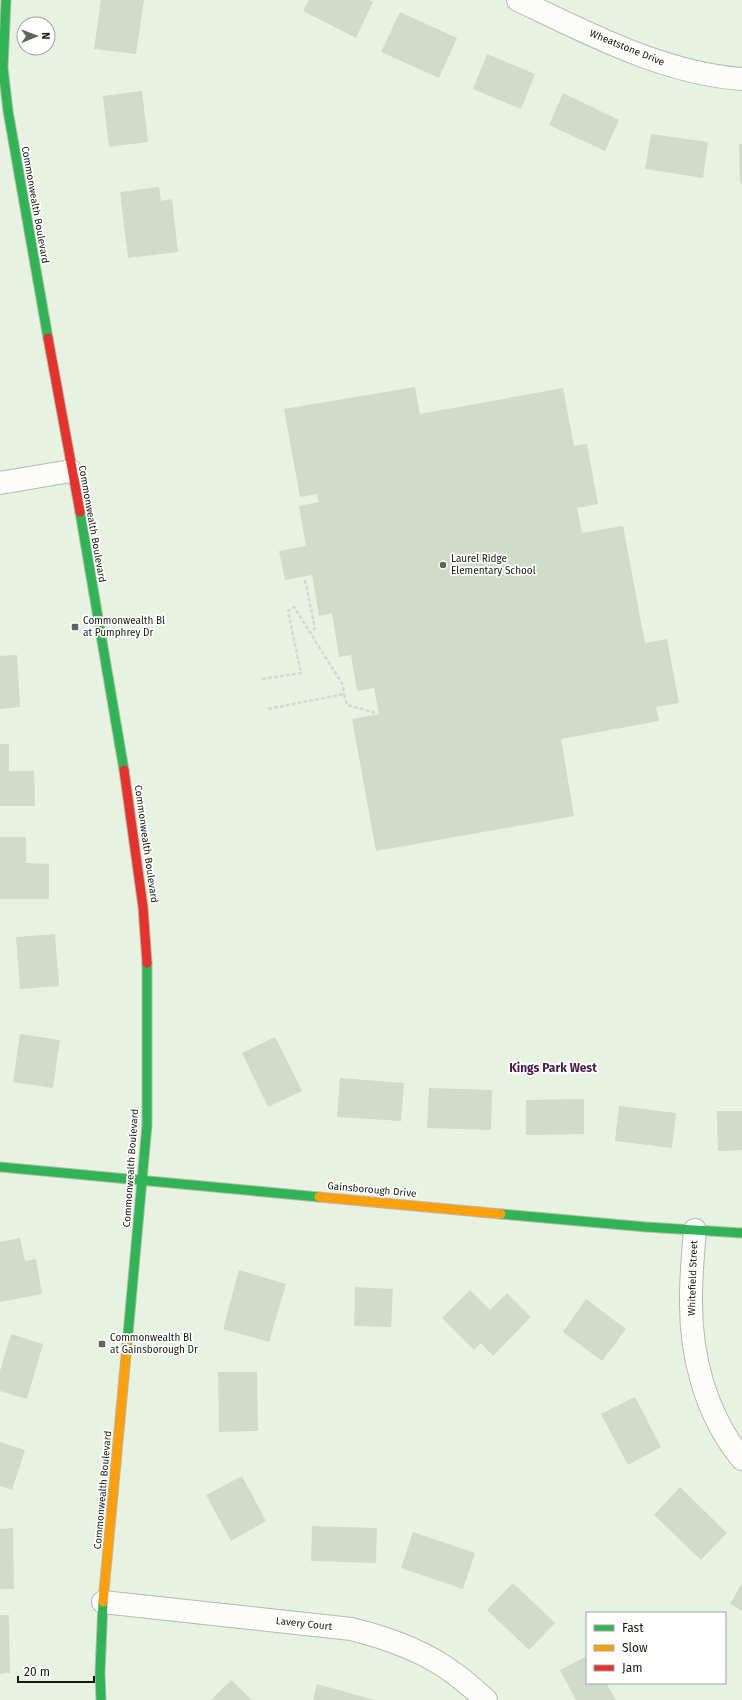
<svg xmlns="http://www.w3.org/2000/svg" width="742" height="1700" font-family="'Fira Sans',sans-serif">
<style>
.building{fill:#d0dbc8}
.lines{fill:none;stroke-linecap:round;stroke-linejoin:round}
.street-casing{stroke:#b3bbad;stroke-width:24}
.fast-casing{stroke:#b3bbad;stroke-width:11}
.slow-casing{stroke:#b3bbad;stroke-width:11}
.jam-casing{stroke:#b3bbad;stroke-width:11}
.path{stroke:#d4d8d2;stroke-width:2.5;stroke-dasharray:4 2;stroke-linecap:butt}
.street{stroke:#fcfdfa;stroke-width:22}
.fast{stroke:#30b455;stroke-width:9}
.slow{stroke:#ff9f0a;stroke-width:9}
.jam{stroke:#e5322d;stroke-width:9}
.poi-dot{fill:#5e6658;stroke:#fff;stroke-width:1.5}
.labels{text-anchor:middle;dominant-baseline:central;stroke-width:3.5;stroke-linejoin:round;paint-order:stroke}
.street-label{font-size:10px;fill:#141a0f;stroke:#fff}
.poi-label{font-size:10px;fill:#141a0f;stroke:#fff;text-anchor:start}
.quarter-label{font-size:12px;font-weight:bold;fill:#48194a;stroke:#fff}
</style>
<rect width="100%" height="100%" fill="#e8f2e0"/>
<path class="building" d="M 101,0 L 144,0 L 136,54 L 94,49 Z
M 309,0 L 369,0 L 373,2 L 356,38 L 303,11 Z
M 400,12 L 457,38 L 439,78 L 381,52 Z
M 487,54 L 535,74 L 521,109 L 473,89 Z
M 142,91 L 148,142 L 109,147 L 103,96 Z
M 563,93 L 619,120 L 605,151 L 549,125 Z
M 651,134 L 708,142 L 703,178 L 645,169 Z
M 739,144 L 742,144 L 742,183 L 740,183 Z
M 159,187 L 161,201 L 172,199 L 178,252 L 128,258 L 120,192 Z
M 415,387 L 420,414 L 563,388 L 574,446 L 587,444 L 598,504 L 577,508 L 582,533 L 623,526 L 645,643 L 667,639 L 679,703 L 656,707 L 659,721 L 561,739 L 574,816 L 376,851 L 352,719 L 379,714 L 374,688 L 357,691 L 351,655 L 339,657 L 332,613 L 319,616 L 312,575 L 285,580 L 279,551 L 306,546 L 299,506 L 319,502 L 317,494 L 300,497 L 284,409 Z
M 17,655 L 20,707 L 0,709 L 0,656 Z
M 0,744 L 9,744 L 9,771 L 34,771 L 35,806 L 0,806 Z
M 0,837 L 26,837 L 26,863 L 49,864 L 49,899 L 0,899 Z
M 55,934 L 59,986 L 20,989 L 16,937 Z
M 20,1034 L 60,1040 L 53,1088 L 13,1082 Z
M 275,1037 L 302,1091 L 268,1107 L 242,1053 Z
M 340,1078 L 404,1083 L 401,1121 L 337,1117 Z
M 429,1088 L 492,1090 L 491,1130 L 427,1128 Z
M 584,1099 L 584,1134 L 526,1135 L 526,1100 Z
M 619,1106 L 676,1113 L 672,1148 L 615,1141 Z
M 717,1111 L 742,1111 L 742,1150 L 718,1151 Z
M 20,1238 L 25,1261 L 36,1259 L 42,1294 L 0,1302 L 0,1242 Z
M 239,1270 L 286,1284 L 269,1342 L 223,1329 Z
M 355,1287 L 393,1289 L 391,1327 L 354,1326 Z
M 470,1290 L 490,1310 L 507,1293 L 531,1317 L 493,1356 L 481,1343 L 474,1350 L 442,1318 Z
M 586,1299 L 626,1329 L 602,1361 L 563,1332 Z
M 11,1334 L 43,1344 L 27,1399 L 0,1391 L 0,1371 Z
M 218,1372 L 257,1372 L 258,1431 L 219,1432 Z
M 635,1397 L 661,1447 L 628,1465 L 601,1414 Z
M 0,1442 L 25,1450 L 12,1490 L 0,1486 Z
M 242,1476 L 266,1521 L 231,1541 L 206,1495 Z
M 680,1487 L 727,1533 L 701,1560 L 654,1515 Z
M 312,1526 L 377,1528 L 376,1563 L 311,1561 Z
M 13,1528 L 14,1589 L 0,1589 L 0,1529 Z
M 413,1532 L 475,1553 L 463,1589 L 401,1568 Z
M 513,1583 L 555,1623 L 529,1650 L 487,1610 Z
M 742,1583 L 742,1611 L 730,1604 Z
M 0,1615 L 9,1615 L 10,1673 L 0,1674 Z
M 587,1656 L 587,1683 L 606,1683 L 616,1700 L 576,1700 L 560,1670 Z
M 231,1680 L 252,1700 L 211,1700 Z
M 317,1684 L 375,1700 L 313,1700 Z"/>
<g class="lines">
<defs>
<path id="street" d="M 518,0 C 587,33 665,74 742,79
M 0,483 L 71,471
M 695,1230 C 693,1253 691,1275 691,1297 C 690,1354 705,1414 742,1459
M 103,1602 L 351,1629 C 388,1638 425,1651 455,1674 C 466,1682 476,1691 486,1700"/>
<path id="fast" d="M 6,0 L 3,68 L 8,111 L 48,338
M 80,512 L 124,770
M 0,1167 L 319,1197
M 501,1214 L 646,1227 L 742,1233
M 127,1345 L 147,1125 L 147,963
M 101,1700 L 100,1673 L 103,1602"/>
<path id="slow" d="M 319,1197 L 501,1214
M 103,1602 L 127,1345"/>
<path id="jam" d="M 48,338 L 80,512
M 124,770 L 143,907 L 147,963"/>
</defs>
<use href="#street" class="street-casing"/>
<use href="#fast" class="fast-casing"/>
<use href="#slow" class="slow-casing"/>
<use href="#jam" class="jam-casing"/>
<path class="path" d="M 305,580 L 315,628 L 311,633
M 262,679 L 301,673 L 288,611 L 294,607 L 343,685 L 344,694
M 268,709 L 344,694 L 347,705 L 376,713"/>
<use href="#street" class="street"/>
<use href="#fast" class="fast"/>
<use href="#slow" class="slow"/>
<use href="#jam" class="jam"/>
</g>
<g class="poi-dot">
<circle cx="443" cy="565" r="4"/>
<rect x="71" y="623" width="8" height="8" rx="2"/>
<rect x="98" y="1340" width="8" height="8" rx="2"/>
</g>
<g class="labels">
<g class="street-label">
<text transform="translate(627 48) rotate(22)">Wheatstone Drive</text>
<text transform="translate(35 205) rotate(80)">Commonwealth Boulevard</text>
<text transform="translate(92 524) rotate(80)">Commonwealth Boulevard</text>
<text transform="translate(146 844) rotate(82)">Commonwealth Boulevard</text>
<text transform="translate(131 1168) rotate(-86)">Commonwealth Boulevard</text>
<text transform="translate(372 1190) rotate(5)">Gainsborough Drive</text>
<text transform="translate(693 1278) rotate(-88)">Whitefield Street</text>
<text transform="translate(103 1490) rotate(-85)">Commonwealth Boulevard</text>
<text transform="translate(304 1624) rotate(6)">Lavery Court</text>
</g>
<g class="poi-label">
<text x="451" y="559">Laurel Ridge<tspan x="451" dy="12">Elementary School</tspan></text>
<text x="83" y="621">Commonwealth Bl<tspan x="83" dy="12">at Pumphrey Dr</tspan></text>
<text x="110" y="1338">Commonwealth Bl<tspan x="110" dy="12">at Gainsborough Dr</tspan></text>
</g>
<g class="quarter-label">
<text x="553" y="1068">Kings Park West</text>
</g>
</g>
<rect x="586" y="1612" width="140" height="72" fill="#ffffff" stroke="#a1a39f"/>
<rect x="594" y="1625" width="20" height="6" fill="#30b455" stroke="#a1a39f"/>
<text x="622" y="1632" font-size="12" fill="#141a0f">Fast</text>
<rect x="594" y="1645" width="20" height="6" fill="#ff9f0a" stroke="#a1a39f"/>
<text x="622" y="1652" font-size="12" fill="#141a0f">Slow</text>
<rect x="594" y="1665" width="20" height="6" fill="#e5322d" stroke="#a1a39f"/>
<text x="622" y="1672" font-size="12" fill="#141a0f">Jam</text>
<g transform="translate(36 36) rotate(89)"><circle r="19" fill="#ffffff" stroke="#a1a39f"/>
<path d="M0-3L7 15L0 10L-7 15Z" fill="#5e6658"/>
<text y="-6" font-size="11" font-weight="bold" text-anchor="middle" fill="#141a0f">N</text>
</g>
<path d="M18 1676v6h76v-6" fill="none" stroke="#141a0f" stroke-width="2"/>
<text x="24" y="1676" font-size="12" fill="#141a0f" stroke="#ffffff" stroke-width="3" paint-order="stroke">20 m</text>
</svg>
